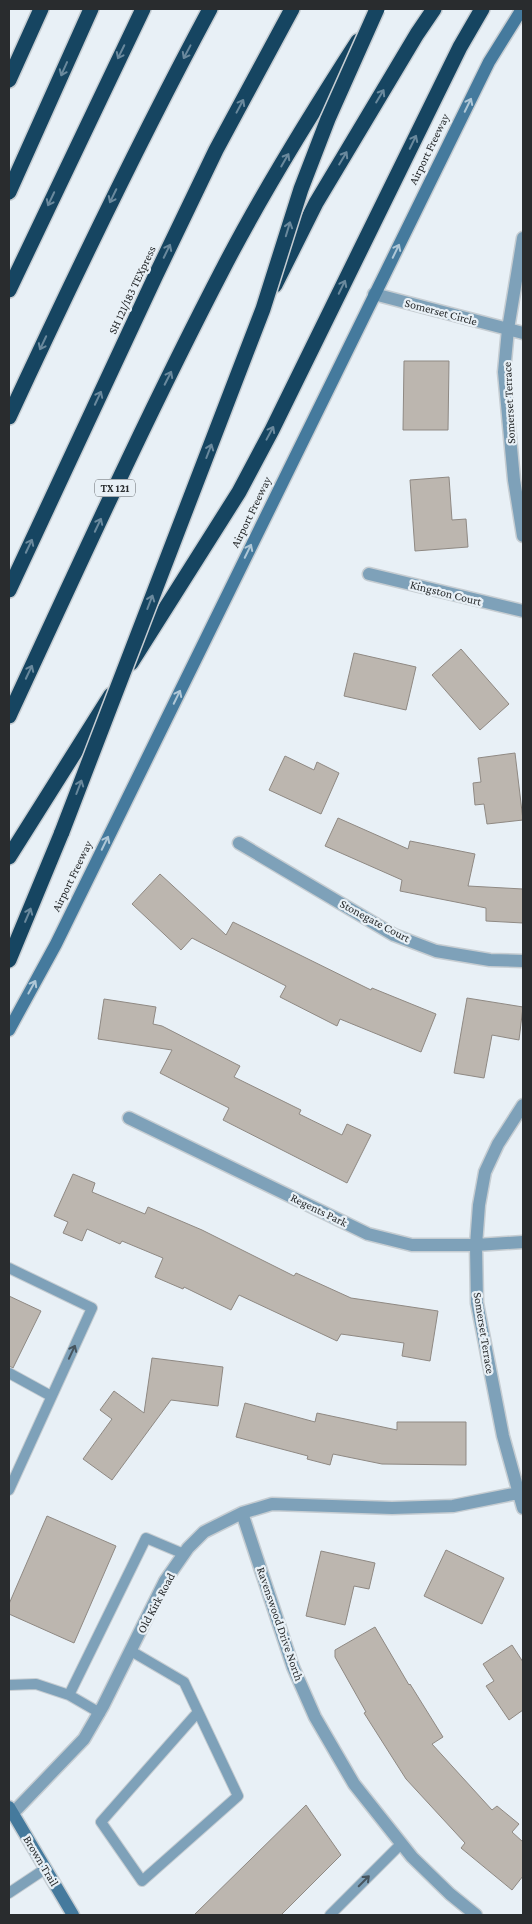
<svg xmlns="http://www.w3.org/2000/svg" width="532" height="1924" font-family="'Crimson Pro',serif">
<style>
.building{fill:#bcb6af;stroke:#8f8983}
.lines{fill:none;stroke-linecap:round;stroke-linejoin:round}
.lane-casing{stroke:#c6cdd2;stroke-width:12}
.street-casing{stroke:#c6cdd2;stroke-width:15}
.secondary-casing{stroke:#c6cdd2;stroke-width:15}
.highway-casing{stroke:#c6cdd2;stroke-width:18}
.lane{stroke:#7ea1b9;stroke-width:10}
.street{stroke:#7ea1b9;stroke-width:12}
.secondary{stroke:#457a9d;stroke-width:12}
.highway{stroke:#164561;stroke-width:15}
.highway-bridge-casing{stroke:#c6cdd2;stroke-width:18;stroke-linecap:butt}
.highway-bridge{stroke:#164561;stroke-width:15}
.oneway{stroke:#6a899d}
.oneway2{stroke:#afc7d7}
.oneway3{stroke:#47555f}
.labels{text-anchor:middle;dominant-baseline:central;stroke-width:4.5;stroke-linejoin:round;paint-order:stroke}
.shield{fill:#e8f0f6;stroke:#62676a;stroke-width:1}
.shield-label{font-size:11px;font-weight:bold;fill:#292c2e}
.street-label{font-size:12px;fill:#292c2e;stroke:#e8f0f6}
</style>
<rect width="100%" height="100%" fill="#e8f0f6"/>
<path class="building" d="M 404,361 L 449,361 L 448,430 L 403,430 Z
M 449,477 L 452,520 L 466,519 L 468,547 L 415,551 L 410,480 Z
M 461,649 L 509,704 L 480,730 L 432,675 Z
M 354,653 L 416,667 L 406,710 L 344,696 Z
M 515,753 L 523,820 L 487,824 L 484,804 L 475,805 L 473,783 L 481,782 L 478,758 Z
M 285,756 L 314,770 L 317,762 L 339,773 L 321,814 L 269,790 Z
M 338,818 L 408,849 L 410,841 L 475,854 L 468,886 L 523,889 L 523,923 L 486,921 L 486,908 L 400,891 L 402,880 L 325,846 Z
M 160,874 L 226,935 L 233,922 L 371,990 L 372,988 L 436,1014 L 421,1052 L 340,1019 L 337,1026 L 280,997 L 286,986 L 192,938 L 181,950 L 132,904 Z
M 467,998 L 523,1007 L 519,1040 L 492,1035 L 484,1078 L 454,1073 Z
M 104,999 L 156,1007 L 153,1024 L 162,1026 L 240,1066 L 234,1077 L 301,1110 L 299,1114 L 342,1135 L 347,1124 L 371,1135 L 347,1183 L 223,1120 L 229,1108 L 160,1073 L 172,1050 L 98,1039 Z
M 73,1174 L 95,1183 L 92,1192 L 145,1214 L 148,1207 L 202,1230 L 294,1276 L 296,1273 L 351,1298 L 438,1311 L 430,1361 L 402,1356 L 404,1343 L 341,1334 L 337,1341 L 239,1295 L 231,1310 L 184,1287 L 183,1289 L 155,1277 L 163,1258 L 122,1241 L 120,1244 L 87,1229 L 82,1241 L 63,1233 L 68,1222 L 54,1216 Z
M 9,1296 L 41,1311 L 13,1368 L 9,1366 Z
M 152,1358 L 223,1367 L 218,1406 L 171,1400 L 112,1480 L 83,1459 L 112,1419 L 100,1410 L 114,1391 L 144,1413 Z
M 245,1403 L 315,1422 L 317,1413 L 397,1430 L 397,1422 L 466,1422 L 466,1465 L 382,1464 L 333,1454 L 330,1465 L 307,1459 L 308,1456 L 236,1437 Z
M 47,1516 L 116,1546 L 74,1643 L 9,1614 L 9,1604 Z
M 446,1550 L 504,1578 L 482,1624 L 424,1596 Z
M 321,1551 L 375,1563 L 369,1589 L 354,1586 L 345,1625 L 306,1616 Z
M 375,1627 L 409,1685 L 410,1684 L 443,1737 L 432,1744 L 492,1810 L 497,1806 L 519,1824 L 512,1832 L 523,1842 L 523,1876 L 512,1890 L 461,1848 L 465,1843 L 406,1779 L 364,1713 L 366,1712 L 335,1657 L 335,1650 Z
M 512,1645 L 523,1662 L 523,1710 L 509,1720 L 486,1686 L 494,1681 L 483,1664 Z
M 306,1805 L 341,1855 L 281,1915 L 194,1915 Z"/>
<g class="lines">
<defs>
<path id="lane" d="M 9,1268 L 92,1308 L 9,1490
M 9,1373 L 51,1396
M 131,1651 L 184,1682 L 238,1796 L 142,1881 L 101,1822 L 198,1712
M 9,1685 L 36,1684 L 69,1695
M 100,1713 L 69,1695 L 146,1538 L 184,1554
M 9,1893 L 45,1869
M 330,1915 L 401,1844"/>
<path id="street" d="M 523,238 L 508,329 L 523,333
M 374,294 L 508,329 L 504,372 L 514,480 L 523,536
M 369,574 L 523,611
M 239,843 L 394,935 L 436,951 L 490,960 L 523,961
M 523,1105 L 498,1144 L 485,1172 L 479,1205 L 476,1245 L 477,1303 L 503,1436 L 523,1508
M 129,1118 L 368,1234 L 412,1245 L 476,1245 L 523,1242
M 242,1513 L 293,1667 L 315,1717 L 354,1784 L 412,1857 L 450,1894 L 476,1915
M 13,1813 L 84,1739 L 103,1706 L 165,1581 L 188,1548 L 204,1532 L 242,1513 L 272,1504 L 392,1508 L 453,1506 L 518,1493"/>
<path id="secondary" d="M 9,1030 L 56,944 L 489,62 L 522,9
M 9,1807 L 73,1915"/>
<path id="highway" d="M 9,80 L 41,9
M 9,192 L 91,9
M 275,285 L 316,203 L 417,34 L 434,9
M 9,290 L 143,9
M 9,417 C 73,279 138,143 210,9
M 9,590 L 155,277 L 216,150 L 292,9
M 131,663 L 239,492 L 272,430 L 460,47 L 482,9
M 9,716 C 79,565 148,413 225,265 C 265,188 311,114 358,41
M 9,857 L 111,695
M 9,960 L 62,832"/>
</defs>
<use href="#lane" class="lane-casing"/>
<use href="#street" class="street-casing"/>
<use href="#secondary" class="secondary-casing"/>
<use href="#highway" class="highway-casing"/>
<use href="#lane" class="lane"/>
<use href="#street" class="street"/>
<use href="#secondary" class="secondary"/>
<use href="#highway" class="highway"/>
<defs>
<path id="highway-bridge" d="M 62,832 L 263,309 L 301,189 L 328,119 L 377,9"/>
</defs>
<use href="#highway-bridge" class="highway-bridge-casing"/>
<use href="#highway-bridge" class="highway-bridge"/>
</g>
<defs><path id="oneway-shaft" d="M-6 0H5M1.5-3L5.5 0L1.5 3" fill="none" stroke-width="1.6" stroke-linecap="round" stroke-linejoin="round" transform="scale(1.25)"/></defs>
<g class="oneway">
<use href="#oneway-shaft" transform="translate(121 52) rotate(116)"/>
<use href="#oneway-shaft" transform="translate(187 52) rotate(118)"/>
<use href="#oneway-shaft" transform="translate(64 69) rotate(114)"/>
<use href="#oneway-shaft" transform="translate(380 96) rotate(-59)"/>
<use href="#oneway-shaft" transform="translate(240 106) rotate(-62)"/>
<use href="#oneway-shaft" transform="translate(413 142) rotate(-64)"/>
<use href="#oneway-shaft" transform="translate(343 158) rotate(-59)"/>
<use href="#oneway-shaft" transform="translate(285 160) rotate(-60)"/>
<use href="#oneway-shaft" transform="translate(113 196) rotate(116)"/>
<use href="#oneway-shaft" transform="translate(51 199) rotate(115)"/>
<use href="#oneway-shaft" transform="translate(288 229) rotate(-73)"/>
<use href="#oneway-shaft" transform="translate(167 251) rotate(-64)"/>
<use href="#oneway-shaft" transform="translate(342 287) rotate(-64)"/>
<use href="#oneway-shaft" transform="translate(43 343) rotate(115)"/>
<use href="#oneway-shaft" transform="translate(168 378) rotate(-63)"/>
<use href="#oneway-shaft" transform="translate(98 398) rotate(-65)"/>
<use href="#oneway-shaft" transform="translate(270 433) rotate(-62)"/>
<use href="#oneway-shaft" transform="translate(209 451) rotate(-69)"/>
<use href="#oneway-shaft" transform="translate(98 525) rotate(-65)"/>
<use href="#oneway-shaft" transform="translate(29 546) rotate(-65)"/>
<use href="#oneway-shaft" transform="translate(150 602) rotate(-69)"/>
<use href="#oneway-shaft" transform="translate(29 672) rotate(-65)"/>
<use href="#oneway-shaft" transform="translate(79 787) rotate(-69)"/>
<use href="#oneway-shaft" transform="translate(28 915) rotate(-67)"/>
</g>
<g class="oneway2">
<use href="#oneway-shaft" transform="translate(468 105) rotate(-64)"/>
<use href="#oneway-shaft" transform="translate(396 251) rotate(-64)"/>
<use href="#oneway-shaft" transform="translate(248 551) rotate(-64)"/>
<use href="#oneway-shaft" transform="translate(177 697) rotate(-64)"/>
<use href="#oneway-shaft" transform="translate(105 843) rotate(-64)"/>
<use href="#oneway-shaft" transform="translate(32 987) rotate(-61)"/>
</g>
<g class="oneway3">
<use href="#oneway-shaft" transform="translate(72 1352) rotate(-65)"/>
<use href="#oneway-shaft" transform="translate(364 1881) rotate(-45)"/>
</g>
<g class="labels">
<rect class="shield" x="95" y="479.5" width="40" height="17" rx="4"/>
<g class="shield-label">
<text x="115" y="488">TX 121</text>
</g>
<g class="street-label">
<text transform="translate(429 149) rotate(-64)">Airport Freeway</text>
<text transform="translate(132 290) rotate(-65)">SH 121/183 TEXpress</text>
<text transform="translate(441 312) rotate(15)">Somerset Circle</text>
<text transform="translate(509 403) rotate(-93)">Somerset Terrace</text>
<text transform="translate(251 512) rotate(-64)">Airport Freeway</text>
<text transform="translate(446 593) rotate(14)">Kingston Court</text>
<text transform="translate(72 876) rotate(-64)">Airport Freeway</text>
<text transform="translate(375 921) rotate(28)">Stonegate Court</text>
<text transform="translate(319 1210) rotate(26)">Regents Park</text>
<text transform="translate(484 1333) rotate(81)">Somerset Terrace</text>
<text transform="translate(156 1603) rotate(-62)">Old Kirk Road</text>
<text transform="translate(280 1624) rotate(71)">Ravenswood Drive North</text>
<text transform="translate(41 1861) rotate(59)">Brown Trail</text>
</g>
</g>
<rect width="532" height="1924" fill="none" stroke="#292c2e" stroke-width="20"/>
</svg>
